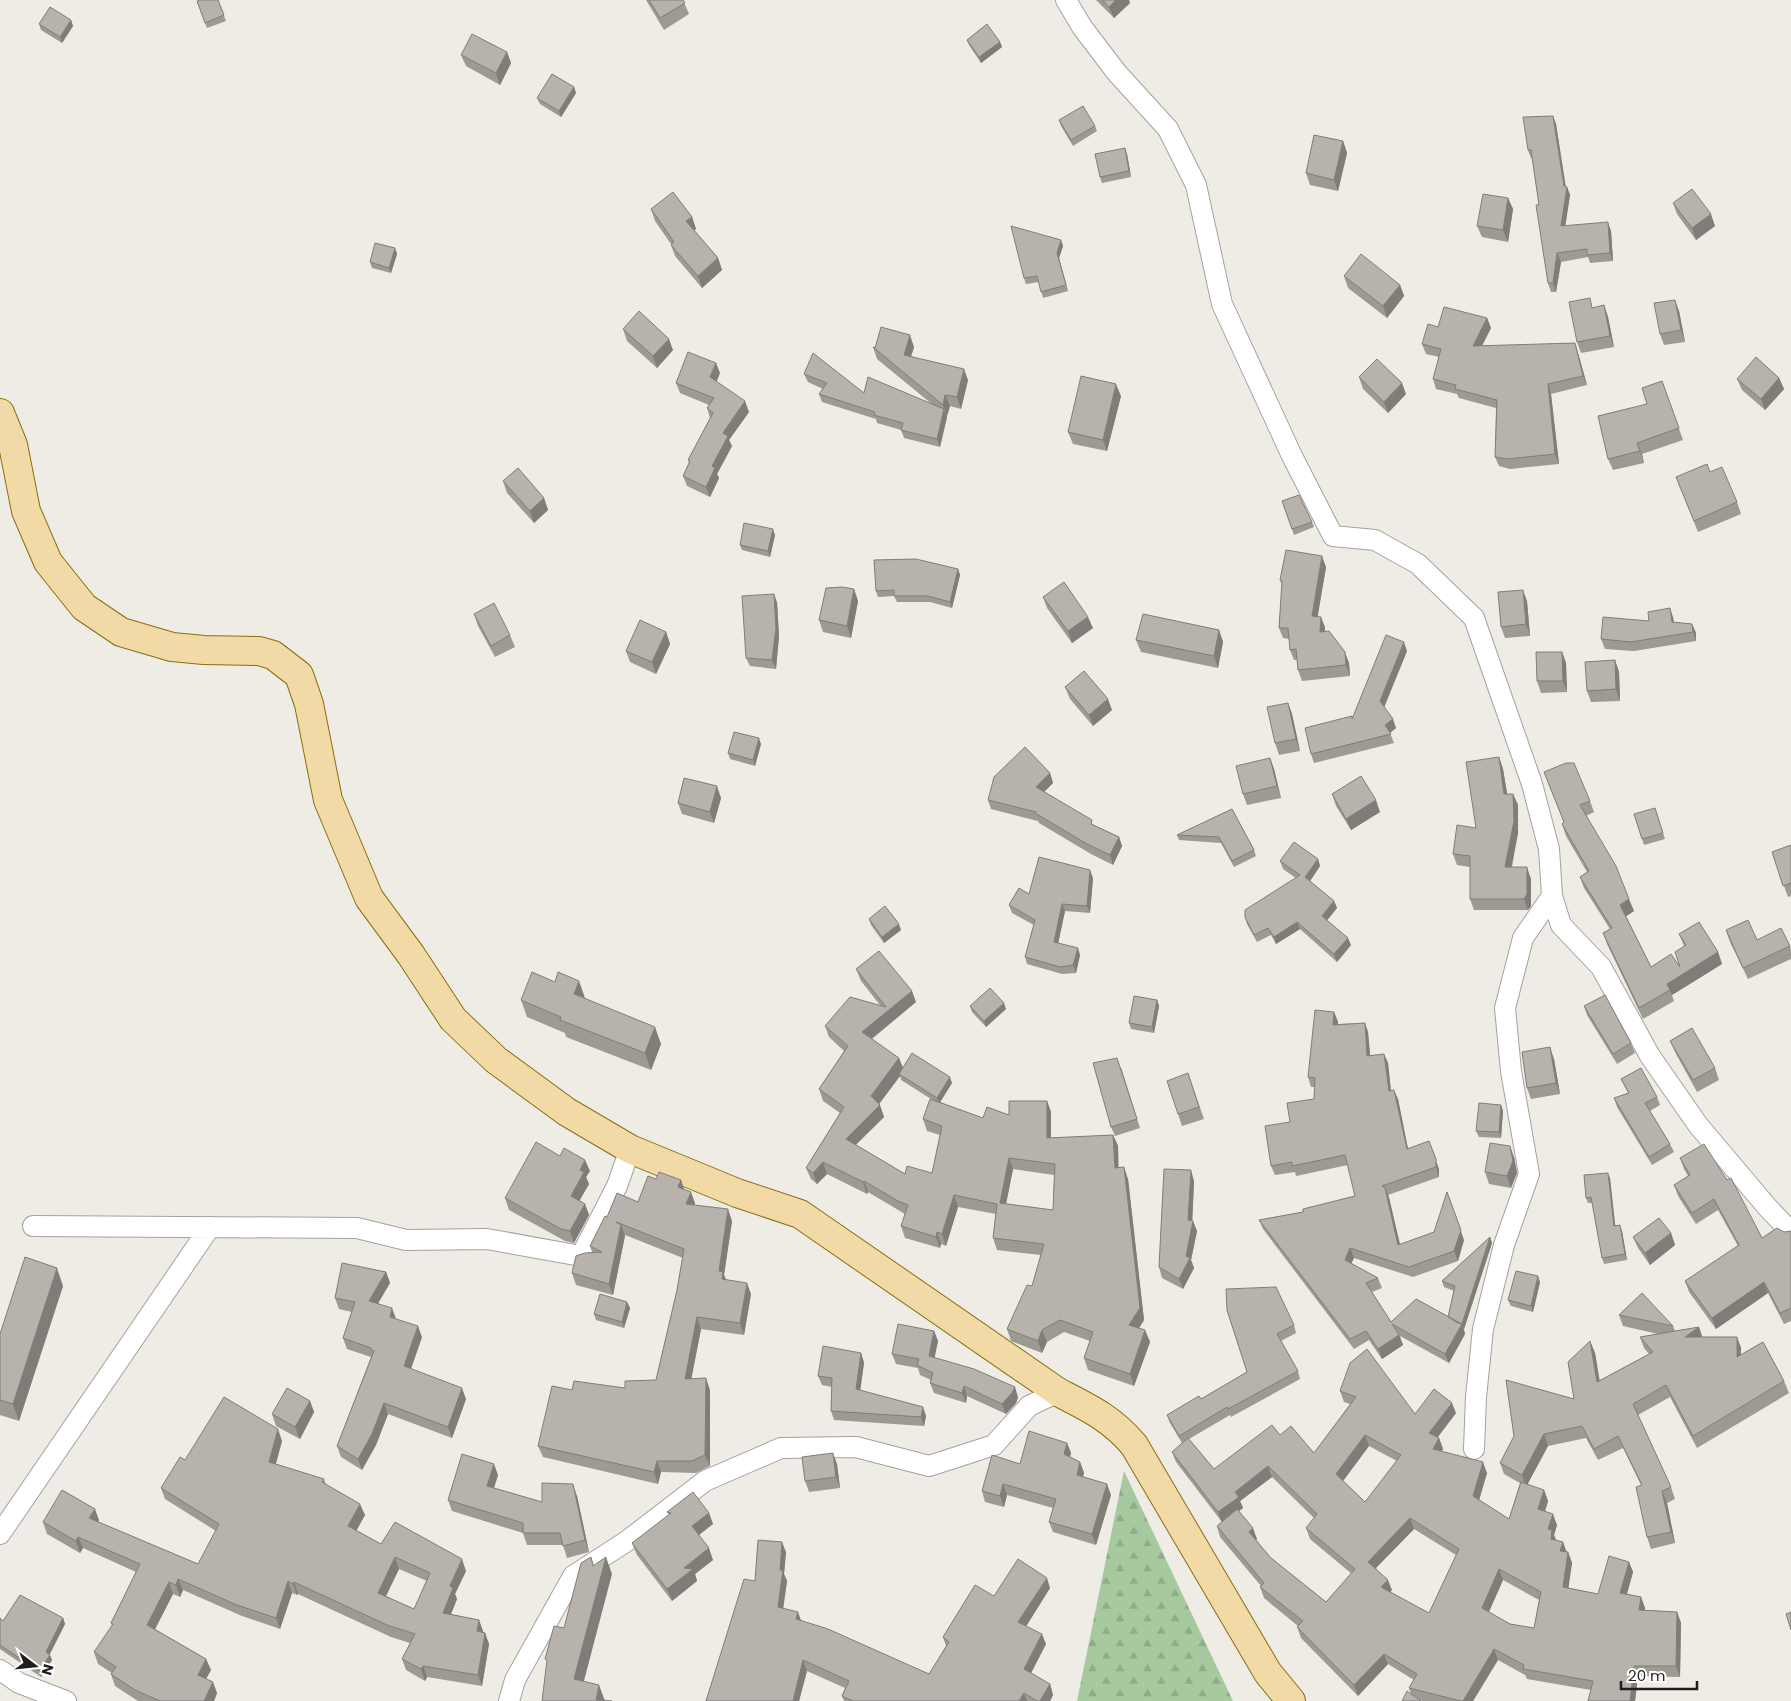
<svg xmlns="http://www.w3.org/2000/svg" width="1791" height="1701" font-family="Poppins,sans-serif">
<style>
.forest{fill:url(#forest-firs)}
.lines{fill:none;stroke-linecap:round;stroke-linejoin:round}
.minor-casing{stroke:#a2a2a2;stroke-width:22}
.primary-casing{stroke:#886f10;stroke-width:30}
.minor{stroke:#fff;stroke-width:20}
.primary{stroke:#f2daa7;stroke-width:28}
.wall{fill:#9d9993;fill-rule:evenodd}
.shaded-wall{fill:#807d78}
.building{fill:#b7b2ab;stroke:#807d78;fill-rule:evenodd}
</style>
<defs>
<pattern id="forest-firs" width="22" height="20" patternUnits="userSpaceOnUse" patternTransform="scale(1.25)"><rect width="22" height="20" fill="#a6c99f"/><path d="M5 1l3.5 6h-7zM16 11l3.5 6h-7z" fill="#8eac88"/></pattern>
</defs>
<rect width="100%" height="100%" fill="#eeece5"/>
<path class="forest" d="M 1124,1471 L 1233,1701 L 1077,1701 Z"/>
<g class="lines">
<defs>
<path id="minor" d="M 1066,0 L 1082,27 L 1117,73 L 1168,129 L 1196,185 L 1222,304 L 1292,456 L 1333,536 L 1375,540 L 1418,564 L 1474,618 L 1532,784 L 1549,849 L 1552,896 L 1561,925 L 1601,967 L 1650,1056 L 1698,1125 L 1768,1208 L 1791,1232
M 33,1226 L 357,1228 L 406,1240 L 487,1239 L 581,1256 L 617,1186 L 630,1149
M 1474,1449 L 1476,1397 L 1483,1329 L 1504,1245 L 1529,1174 L 1511,1071 L 1505,1008 L 1523,938 L 1552,896
M 0,1534 L 210,1227
M 0,1670 L 19,1683 L 66,1701
M 509,1701 L 515,1680 L 573,1576 L 627,1541 L 705,1481 L 781,1448 L 856,1447 L 929,1466 L 994,1445 L 1029,1406 L 1058,1392"/>
<path id="primary" d="M 0,413 L 13,445 L 26,511 L 48,562 L 84,607 L 121,632 L 172,647 L 204,650 L 259,651 L 273,655 L 299,675 L 309,704 L 328,800 L 369,898 L 411,955 L 453,1019 L 496,1060 L 567,1112 L 630,1149 L 737,1193 L 800,1214 L 1058,1392 C 1089,1408 1111,1418 1134,1445 L 1268,1673 L 1291,1701"/>
</defs>
<use href="#minor" class="minor-casing"/>
<use href="#primary" class="primary-casing"/>
<use href="#minor" class="minor"/>
<use href="#primary" class="primary"/>
</g>
<path class="wall" d="M 218,0 L 226,21 L 207,28 L 197,1 Z
M 646,0 L 683,0 L 689,14 L 664,30 Z
M 1096,0 L 1129,0 L 1130,3 L 1114,18 Z
M 71,20 L 73,26 L 62,43 L 41,30 L 39,24 Z
M 967,40 L 1000,42 L 1002,47 L 981,63 L 969,45 Z
M 507,52 L 511,63 L 500,85 L 466,66 L 461,55 Z
M 574,87 L 576,93 L 561,117 L 540,104 L 537,98 Z
M 1553,116 L 1556,124 L 1566,187 L 1567,187 L 1570,195 L 1565,226 L 1611,231 L 1613,261 L 1590,263 L 1588,257 L 1561,262 L 1556,292 L 1551,292 L 1548,283 L 1539,205 L 1532,158 L 1531,158 L 1528,150 Z
M 1059,120 L 1095,126 L 1097,131 L 1073,146 L 1061,126 Z
M 1343,141 L 1347,153 L 1338,191 L 1310,185 L 1306,173 Z
M 1127,154 L 1131,177 L 1102,183 L 1100,177 Z
M 1508,198 L 1513,209 L 1508,242 L 1482,237 L 1477,226 Z
M 1673,203 L 1715,226 L 1696,240 L 1677,214 Z
M 651,209 L 692,217 L 696,229 L 694,230 L 718,258 L 722,270 L 702,288 L 675,256 L 671,245 L 671,244 L 655,221 Z
M 1061,240 L 1063,246 L 1059,258 L 1068,291 L 1043,298 L 1039,282 L 1026,284 L 1024,278 Z
M 395,248 L 397,254 L 391,273 L 372,268 L 370,262 Z
M 1344,276 L 1400,285 L 1404,296 L 1387,318 L 1348,288 Z
M 1604,305 L 1608,317 L 1614,347 L 1581,353 L 1577,342 Z
M 1679,311 L 1685,342 L 1664,345 L 1660,334 Z
M 1487,318 L 1491,328 L 1482,346 L 1575,343 L 1578,353 L 1587,385 L 1551,394 L 1559,464 L 1510,469 L 1499,466 L 1495,457 L 1496,408 L 1459,398 L 1457,394 L 1436,389 L 1433,379 L 1439,357 L 1426,354 L 1422,344 L 1438,327 Z
M 623,329 L 673,350 L 657,368 L 627,341 Z
M 873,347 L 914,347 L 911,356 L 968,380 L 961,409 L 950,406 L 947,416 L 946,416 L 947,417 L 940,447 L 904,438 L 901,430 L 877,423 L 876,419 L 822,402 L 819,394 L 823,389 L 808,382 L 804,374 L 864,393 L 933,405 L 877,359 Z
M 720,373 L 716,382 L 749,412 L 729,440 L 732,446 L 717,474 L 719,478 L 710,497 L 687,486 L 683,476 L 689,462 L 688,460 L 710,418 L 707,408 L 709,405 L 680,393 L 676,383 Z
M 1359,377 L 1406,394 L 1388,413 L 1363,389 Z
M 1779,378 L 1784,389 L 1765,410 L 1742,390 L 1737,379 Z
M 1662,381 L 1683,440 L 1642,454 L 1644,463 L 1613,470 L 1608,459 Z
M 1121,396 L 1107,451 L 1073,444 L 1068,432 Z
M 1676,477 L 1737,502 L 1741,514 L 1698,532 Z
M 503,481 L 544,498 L 548,510 L 534,523 L 507,493 Z
M 1282,501 L 1312,522 L 1314,527 L 1294,535 Z
M 775,535 L 770,557 L 742,550 L 740,545 Z
M 1326,567 L 1317,617 L 1325,627 L 1325,631 L 1349,663 L 1350,676 L 1302,681 L 1298,670 L 1297,660 L 1294,660 L 1290,650 L 1289,639 L 1283,638 L 1279,628 L 1282,585 L 1280,580 Z
M 958,569 L 960,575 L 952,608 L 930,602 L 897,602 L 894,596 L 878,597 L 876,591 Z
M 854,589 L 858,601 L 851,638 L 823,632 L 819,620 Z
M 1043,597 L 1093,628 L 1072,643 L 1047,608 Z
M 1527,601 L 1530,636 L 1505,638 L 1501,627 Z
M 777,602 L 779,636 L 776,669 L 750,666 L 746,658 Z
M 474,614 L 510,635 L 515,647 L 495,657 L 478,626 Z
M 1673,617 L 1674,623 L 1692,624 L 1696,633 L 1696,641 L 1634,651 L 1605,649 L 1601,639 L 1649,621 Z
M 1219,630 L 1223,642 L 1218,668 L 1141,652 L 1136,640 Z
M 666,632 L 670,644 L 656,674 L 630,662 L 626,651 Z
M 1407,651 L 1384,707 L 1396,728 L 1390,733 L 1394,743 L 1314,763 L 1311,754 L 1353,718 Z
M 1562,652 L 1566,663 L 1567,692 L 1541,693 L 1537,681 Z
M 1615,660 L 1619,672 L 1620,701 L 1591,702 L 1587,691 Z
M 1065,687 L 1112,710 L 1093,726 L 1070,699 Z
M 1288,703 L 1292,714 L 1300,751 L 1279,755 L 1275,743 Z
M 761,744 L 755,766 L 730,759 L 728,753 Z
M 1499,757 L 1503,769 L 1507,794 L 1513,794 L 1518,805 L 1518,833 L 1512,867 L 1531,879 L 1531,906 L 1528,910 L 1474,910 L 1470,899 L 1470,867 L 1457,865 L 1453,854 L 1476,828 Z
M 1270,758 L 1274,769 L 1281,798 L 1247,805 L 1243,794 Z
M 1544,772 L 1590,801 L 1594,812 L 1586,816 L 1634,911 L 1626,916 L 1651,967 L 1680,967 L 1684,946 L 1679,934 L 1718,952 L 1722,964 L 1672,995 L 1674,1001 L 1643,1019 L 1607,944 L 1603,933 L 1610,929 L 1584,888 L 1580,877 L 1587,872 L 1566,836 L 1562,824 L 1564,823 Z
M 1050,773 L 1053,783 L 1044,792 L 1094,825 L 1119,837 L 1122,846 L 1113,865 L 1091,854 L 1039,823 L 1038,821 L 991,809 L 988,800 Z
M 1332,794 L 1380,812 L 1351,830 L 1336,806 Z
M 721,798 L 714,823 L 682,814 L 678,803 Z
M 1655,808 L 1665,839 L 1644,845 L 1642,839 Z
M 1232,809 L 1254,850 L 1256,856 L 1234,867 L 1221,843 L 1179,840 L 1177,835 Z
M 1791,845 L 1791,896 L 1788,897 L 1772,852 Z
M 1318,859 L 1320,866 L 1310,881 L 1334,901 L 1337,908 L 1327,920 L 1351,945 L 1337,962 L 1300,929 L 1276,944 L 1271,935 L 1257,942 L 1247,924 L 1245,917 L 1296,878 L 1283,869 L 1280,861 Z
M 1093,878 L 1090,913 L 1065,911 L 1058,943 L 1080,955 L 1076,973 L 1062,974 L 1027,964 L 1025,957 L 1034,925 L 1012,913 L 1009,905 L 1029,894 Z
M 869,919 L 901,930 L 884,943 L 871,925 Z
M 1726,930 L 1757,940 L 1790,946 L 1791,950 L 1791,959 L 1748,979 L 1730,942 Z
M 856,969 L 916,1002 L 872,1039 L 903,1068 L 952,1083 L 940,1102 L 983,1118 L 1009,1115 L 1047,1101 L 1051,1112 L 1051,1138 L 1113,1135 L 1118,1146 L 1118,1168 L 1128,1179 L 1144,1320 L 1139,1328 L 1145,1330 L 1150,1342 L 1134,1386 L 1088,1370 L 1084,1358 L 1090,1341 L 1064,1332 L 1047,1342 L 1042,1353 L 1011,1341 L 1007,1329 L 1032,1286 L 1041,1255 L 997,1250 L 993,1238 L 996,1214 L 958,1207 L 946,1246 L 941,1244 L 940,1248 L 905,1238 L 901,1226 L 905,1214 L 868,1192 L 867,1194 L 827,1174 L 817,1184 L 811,1179 L 806,1168 L 840,1113 L 823,1101 L 819,1089 L 844,1051 L 829,1037 L 825,1026 L 880,1005 L 861,981 ZM 900,1076 L 901,1080 L 931,1099 L 923,1119 L 927,1131 L 940,1135 L 932,1173 L 905,1174 L 856,1145 L 884,1117 L 879,1104 ZM 1013,1169 L 1054,1175 L 1053,1210 L 1006,1204 Z
M 585,998 L 661,1044 L 651,1070 L 566,1037 L 565,1033 L 527,1017 L 521,1000 Z
M 1157,1000 L 1159,1006 L 1154,1033 L 1131,1029 L 1129,1023 Z
M 970,1006 L 1006,1009 L 986,1027 L 972,1012 Z
M 1584,1006 L 1631,1043 L 1635,1053 L 1617,1064 L 1587,1015 Z
M 1334,1012 L 1338,1022 L 1338,1024 L 1365,1023 L 1368,1032 L 1370,1056 L 1384,1054 L 1388,1063 L 1391,1091 L 1398,1099 L 1408,1149 L 1439,1169 L 1439,1177 L 1388,1195 L 1400,1244 L 1464,1240 L 1458,1261 L 1413,1277 L 1354,1258 L 1351,1263 L 1378,1278 L 1382,1288 L 1372,1292 L 1391,1322 L 1448,1317 L 1454,1291 L 1444,1287 L 1442,1281 L 1490,1237 L 1492,1243 L 1464,1329 L 1465,1334 L 1449,1363 L 1400,1336 L 1403,1345 L 1382,1359 L 1369,1340 L 1354,1349 L 1263,1229 L 1259,1220 L 1303,1212 L 1355,1196 L 1348,1165 L 1296,1176 L 1295,1172 L 1275,1175 L 1271,1166 L 1290,1122 L 1314,1099 L 1315,1087 L 1311,1087 L 1308,1077 Z
M 1670,1041 L 1715,1068 L 1719,1080 L 1697,1092 L 1675,1052 Z
M 1554,1059 L 1560,1094 L 1531,1099 L 1527,1088 Z
M 1121,1067 L 1140,1128 L 1115,1136 L 1111,1127 Z
M 1188,1073 L 1204,1119 L 1182,1126 L 1178,1114 Z
M 1621,1079 L 1657,1097 L 1660,1105 L 1650,1111 L 1670,1144 L 1674,1152 L 1652,1165 L 1617,1107 L 1614,1098 L 1628,1093 Z
M 1501,1105 L 1503,1111 L 1501,1138 L 1479,1137 L 1476,1131 Z
M 560,1156 L 590,1171 L 586,1177 L 589,1184 L 579,1200 L 585,1204 L 589,1215 L 574,1243 L 565,1241 L 509,1210 L 505,1198 Z
M 1514,1157 L 1517,1173 L 1511,1188 L 1489,1184 L 1485,1172 Z
M 1680,1158 L 1762,1238 L 1791,1231 L 1791,1321 L 1784,1324 L 1768,1293 L 1716,1329 L 1689,1292 L 1685,1281 L 1738,1246 L 1718,1210 L 1696,1224 L 1678,1196 L 1674,1185 L 1688,1176 L 1684,1169 Z
M 1610,1178 L 1615,1226 L 1622,1231 L 1627,1260 L 1604,1264 L 1602,1258 L 1592,1203 L 1588,1203 L 1586,1198 Z
M 656,1179 L 681,1180 L 684,1189 L 695,1203 L 694,1205 L 732,1221 L 724,1275 L 726,1279 L 751,1294 L 744,1335 L 701,1329 L 691,1379 L 710,1390 L 710,1466 L 696,1473 L 661,1472 L 658,1484 L 543,1457 L 538,1446 L 572,1390 L 625,1388 L 656,1380 L 677,1290 L 683,1258 L 625,1235 L 613,1295 L 576,1285 L 572,1273 L 592,1252 L 590,1246 L 607,1217 L 638,1202 Z
M 1194,1181 L 1192,1221 L 1197,1231 L 1191,1260 L 1194,1268 L 1183,1289 L 1162,1278 L 1159,1267 Z
M 1671,1233 L 1675,1245 L 1650,1265 L 1638,1248 L 1633,1237 Z
M 386,1272 L 390,1283 L 378,1303 L 396,1319 L 422,1337 L 411,1369 L 466,1399 L 452,1438 L 388,1414 L 376,1445 L 362,1470 L 341,1457 L 337,1446 L 371,1357 L 347,1349 L 343,1338 L 352,1312 L 339,1309 L 335,1298 Z
M 1540,1282 L 1533,1312 L 1511,1306 L 1508,1300 Z
M 63,1286 L 19,1421 L 0,1415 L 0,1334 Z
M 627,1302 L 630,1308 L 624,1328 L 596,1320 L 594,1314 Z
M 1227,1310 L 1294,1325 L 1296,1333 L 1281,1341 L 1298,1371 L 1300,1379 L 1231,1417 L 1230,1415 L 1189,1439 L 1214,1469 L 1280,1435 L 1314,1453 L 1350,1404 L 1344,1402 L 1340,1391 L 1415,1414 L 1456,1413 L 1438,1437 L 1439,1438 L 1443,1449 L 1441,1451 L 1487,1473 L 1479,1500 L 1509,1519 L 1520,1483 L 1504,1474 L 1500,1463 L 1574,1399 L 1590,1341 L 1595,1353 L 1599,1381 L 1649,1354 L 1644,1348 L 1640,1337 L 1658,1334 L 1623,1326 L 1619,1315 L 1673,1326 L 1675,1331 L 1699,1327 L 1702,1337 L 1737,1337 L 1741,1348 L 1741,1354 L 1784,1381 L 1789,1393 L 1697,1448 L 1670,1397 L 1638,1415 L 1671,1487 L 1675,1499 L 1667,1503 L 1675,1543 L 1651,1549 L 1647,1537 L 1641,1485 L 1623,1448 L 1598,1460 L 1586,1438 L 1548,1446 L 1527,1485 L 1544,1490 L 1548,1501 L 1545,1512 L 1557,1525 L 1554,1535 L 1556,1540 L 1563,1542 L 1566,1552 L 1568,1552 L 1572,1563 L 1568,1588 L 1598,1594 L 1629,1562 L 1633,1572 L 1627,1594 L 1641,1597 L 1645,1608 L 1645,1610 L 1677,1612 L 1681,1623 L 1680,1677 L 1638,1676 L 1635,1701 L 1588,1701 L 1591,1690 L 1527,1679 L 1525,1675 L 1498,1660 L 1473,1701 L 1423,1701 L 1420,1700 L 1411,1694 L 1409,1688 L 1414,1680 L 1388,1664 L 1358,1696 L 1301,1638 L 1297,1627 L 1298,1626 L 1264,1598 L 1260,1587 L 1261,1586 L 1220,1537 L 1217,1526 L 1222,1522 L 1176,1462 L 1172,1452 L 1182,1443 L 1170,1423 L 1167,1415 L 1201,1399 L 1247,1372 ZM 1369,1446 L 1397,1461 L 1365,1502 L 1343,1481 ZM 1272,1477 L 1314,1518 L 1306,1528 L 1310,1539 L 1352,1574 L 1326,1602 L 1271,1558 L 1256,1540 L 1257,1539 L 1239,1511 L 1243,1508 L 1240,1501 ZM 1414,1529 L 1456,1555 L 1429,1613 L 1390,1592 L 1392,1590 L 1376,1568 ZM 1503,1580 L 1539,1600 L 1534,1628 L 1510,1624 L 1489,1612 Z
M 934,1331 L 938,1341 L 934,1358 L 1018,1397 L 1016,1403 L 1006,1414 L 967,1396 L 966,1403 L 934,1393 L 930,1383 L 931,1380 L 920,1375 L 918,1368 L 896,1364 L 892,1354 Z
M 861,1353 L 864,1363 L 860,1391 L 926,1416 L 924,1426 L 834,1420 L 831,1411 L 832,1387 L 822,1385 L 818,1376 Z
M 310,1401 L 314,1412 L 300,1439 L 276,1426 L 272,1414 Z
M 282,1441 L 276,1464 L 324,1479 L 326,1485 L 365,1515 L 356,1530 L 381,1544 L 466,1571 L 455,1594 L 457,1599 L 451,1614 L 479,1620 L 483,1632 L 485,1633 L 489,1644 L 482,1686 L 427,1677 L 425,1681 L 406,1670 L 402,1659 L 410,1643 L 391,1637 L 298,1594 L 297,1595 L 292,1593 L 280,1629 L 242,1616 L 183,1590 L 180,1597 L 173,1594 L 155,1629 L 206,1659 L 211,1670 L 206,1679 L 217,1693 L 214,1701 L 138,1701 L 115,1686 L 111,1674 L 112,1673 L 98,1664 L 94,1652 L 112,1626 L 111,1623 L 136,1572 L 83,1548 L 80,1553 L 47,1534 L 43,1522 L 99,1520 L 98,1522 L 198,1564 L 216,1531 L 165,1499 L 161,1488 L 185,1460 ZM 399,1569 L 427,1581 L 414,1609 L 386,1596 Z
M 1067,1443 L 1071,1453 L 1070,1457 L 1080,1462 L 1084,1473 L 1083,1477 L 1111,1495 L 1096,1545 L 1053,1532 L 1049,1522 L 1053,1508 L 1007,1495 L 1004,1507 L 985,1502 L 982,1491 L 1020,1464 Z
M 837,1464 L 840,1488 L 809,1492 L 805,1481 Z
M 498,1475 L 494,1488 L 542,1502 L 577,1496 L 589,1552 L 567,1558 L 563,1545 L 527,1545 L 523,1533 L 452,1511 L 448,1500 Z
M 667,1512 L 709,1513 L 713,1524 L 699,1535 L 713,1560 L 695,1574 L 697,1581 L 672,1601 L 637,1555 L 632,1543 L 669,1515 Z
M 786,1552 L 784,1574 L 787,1581 L 783,1608 L 801,1621 L 929,1674 L 946,1646 L 943,1637 L 994,1596 L 1050,1588 L 1026,1626 L 1046,1644 L 1031,1673 L 1050,1684 L 1053,1695 L 1050,1701 L 844,1701 L 842,1696 L 845,1688 L 807,1671 L 799,1701 L 706,1701 L 755,1581 Z
M 0,1618 L 3,1621 L 63,1618 L 65,1624 L 49,1654 L 52,1660 L 41,1677 L 0,1649 Z"/>
<path class="shaded-wall" d="M 1116,0 L 1129,0 L 1130,3 L 1114,18 L 1109,7 Z
M 71,20 L 73,26 L 62,43 L 60,37 Z
M 1000,42 L 1002,47 L 981,63 L 979,57 Z
M 507,52 L 511,63 L 500,85 L 496,73 Z
M 574,87 L 576,93 L 561,117 L 559,111 Z
M 1553,116 L 1556,124 L 1566,190 L 1567,187 L 1570,195 L 1564,235 L 1561,226 L 1564,186 Z
M 1343,141 L 1347,153 L 1338,191 L 1334,180 Z
M 1125,148 L 1127,154 L 1131,177 L 1129,171 Z
M 1508,198 L 1513,209 L 1508,242 L 1503,230 Z
M 1711,214 L 1715,226 L 1696,240 L 1692,228 Z
M 692,217 L 696,229 L 690,233 L 686,221 Z
M 1608,222 L 1611,231 L 1613,261 L 1610,253 Z
M 1061,240 L 1063,246 L 1059,258 L 1068,291 L 1057,253 Z
M 395,248 L 397,254 L 391,273 L 389,268 Z
M 1557,253 L 1561,262 L 1556,292 L 1553,283 Z
M 718,258 L 722,270 L 702,288 L 698,276 Z
M 1400,285 L 1404,296 L 1387,318 L 1383,306 Z
M 1675,300 L 1679,311 L 1685,342 L 1681,330 Z
M 1604,305 L 1608,317 L 1614,347 L 1610,336 Z
M 1487,318 L 1491,328 L 1477,355 L 1473,346 Z
M 910,335 L 914,347 L 908,366 L 904,355 Z
M 669,339 L 673,350 L 657,368 L 653,356 Z
M 1575,343 L 1578,353 L 1587,385 L 1583,376 Z
M 716,363 L 720,373 L 714,388 L 710,377 Z
M 964,369 L 968,380 L 961,409 L 957,397 Z
M 1779,378 L 1784,389 L 1765,410 L 1761,399 Z
M 1402,383 L 1406,394 L 1388,413 L 1384,402 Z
M 1116,384 L 1121,396 L 1107,451 L 1103,440 Z
M 1548,384 L 1551,394 L 1559,464 L 1555,454 Z
M 945,395 L 950,406 L 947,416 L 943,405 Z
M 745,401 L 749,412 L 729,440 L 732,446 L 717,474 L 719,478 L 710,497 L 706,487 L 723,433 Z
M 944,409 L 947,417 L 940,447 L 937,439 Z
M 1637,443 L 1642,454 L 1644,463 L 1640,451 Z
M 544,498 L 548,510 L 534,523 L 530,511 Z
M 773,529 L 775,535 L 770,557 L 768,551 Z
M 1322,556 L 1326,567 L 1316,627 L 1312,616 Z
M 958,569 L 960,575 L 952,608 L 950,602 Z
M 854,589 L 858,601 L 851,638 L 847,626 Z
M 1523,590 L 1527,601 L 1530,636 L 1526,624 Z
M 774,594 L 777,602 L 779,636 L 776,669 L 772,660 Z
M 1670,608 L 1673,617 L 1675,632 L 1672,622 Z
M 1088,617 L 1093,628 L 1072,643 L 1068,631 Z
M 1321,617 L 1325,627 L 1324,642 L 1320,632 Z
M 1692,624 L 1696,633 L 1696,641 L 1693,632 Z
M 1219,630 L 1223,642 L 1218,668 L 1214,656 Z
M 666,632 L 670,644 L 656,674 L 652,662 Z
M 1404,642 L 1407,651 L 1383,710 L 1380,701 Z
M 1345,652 L 1349,663 L 1350,676 L 1346,665 Z
M 1562,652 L 1566,663 L 1567,692 L 1563,681 Z
M 1615,660 L 1619,672 L 1620,701 L 1616,689 Z
M 1108,699 L 1112,710 L 1093,726 L 1089,715 Z
M 1288,703 L 1292,714 L 1300,751 L 1296,739 Z
M 1393,719 L 1396,728 L 1388,734 L 1385,725 Z
M 759,738 L 761,744 L 755,766 L 753,760 Z
M 1499,757 L 1503,769 L 1509,805 L 1504,794 Z
M 1270,758 L 1274,769 L 1281,798 L 1277,786 Z
M 1050,773 L 1053,783 L 1040,796 L 1036,787 Z
M 717,786 L 721,798 L 714,823 L 710,812 Z
M 1513,794 L 1518,805 L 1518,833 L 1509,879 L 1505,867 Z
M 1376,800 L 1380,812 L 1351,830 L 1346,819 Z
M 1119,837 L 1122,846 L 1113,865 L 1110,855 Z
M 1318,859 L 1320,866 L 1308,884 L 1305,877 Z
M 1527,867 L 1531,879 L 1531,906 L 1528,910 L 1524,899 Z
M 1090,870 L 1093,878 L 1090,913 L 1087,906 Z
M 1629,899 L 1634,911 L 1625,917 L 1620,905 Z
M 1334,901 L 1337,908 L 1325,923 L 1322,916 Z
M 1062,904 L 1065,911 L 1057,949 L 1054,942 Z
M 1297,922 L 1300,929 L 1276,944 L 1274,937 Z
M 899,924 L 901,930 L 884,943 L 882,937 Z
M 1348,938 L 1351,945 L 1337,962 L 1334,954 Z
M 1078,948 L 1080,955 L 1076,973 L 1073,965 Z
M 1718,952 L 1722,964 L 1672,995 L 1667,984 Z
M 579,981 L 585,998 L 574,994 Z
M 912,991 L 916,1002 L 866,1043 L 862,1032 Z
M 1157,1000 L 1159,1006 L 1154,1033 L 1152,1027 Z
M 1004,1003 L 1006,1009 L 986,1027 L 984,1021 Z
M 1334,1012 L 1338,1022 L 1336,1034 L 1333,1025 Z
M 1365,1023 L 1368,1032 L 1371,1066 L 1367,1056 Z
M 655,1027 L 661,1044 L 651,1070 L 645,1053 Z
M 1550,1047 L 1554,1059 L 1560,1094 L 1556,1083 Z
M 1384,1054 L 1388,1063 L 1392,1101 L 1389,1091 Z
M 899,1058 L 904,1070 L 899,1074 L 900,1076 L 876,1108 L 871,1096 Z
M 950,1077 L 952,1083 L 939,1104 L 937,1098 Z
M 1394,1090 L 1398,1099 L 1410,1159 L 1407,1149 Z
M 1047,1101 L 1051,1112 L 1051,1150 L 1047,1138 Z
M 880,1105 L 884,1117 L 850,1150 L 846,1139 Z
M 1501,1105 L 1503,1111 L 1501,1138 L 1499,1132 Z
M 1113,1135 L 1118,1146 L 1119,1180 L 1115,1168 Z
M 1429,1141 L 1439,1169 L 1439,1177 L 1436,1167 Z
M 1510,1146 L 1514,1157 L 1517,1173 L 1511,1188 L 1507,1176 Z
M 1009,1158 L 1013,1169 L 1004,1214 L 1000,1203 Z
M 585,1160 L 590,1171 L 586,1177 L 589,1184 L 576,1207 L 571,1196 L 580,1170 Z
M 823,1162 L 827,1174 L 817,1184 L 813,1173 Z
M 1124,1167 L 1128,1179 L 1144,1320 L 1134,1336 L 1129,1325 Z
M 1191,1170 L 1194,1181 L 1192,1228 L 1193,1221 L 1197,1231 L 1191,1260 L 1194,1268 L 1183,1289 L 1179,1279 L 1186,1256 Z
M 1608,1173 L 1610,1178 L 1616,1232 L 1614,1226 Z
M 681,1180 L 685,1192 L 678,1187 Z
M 864,1181 L 868,1192 L 867,1194 L 863,1182 Z
M 1385,1188 L 1389,1197 L 1402,1254 L 1398,1245 Z
M 691,1192 L 695,1203 L 690,1215 L 686,1204 Z
M 1447,1192 L 1464,1240 L 1458,1261 L 1454,1251 Z
M 954,1195 L 958,1207 L 946,1246 L 942,1234 Z
M 585,1204 L 589,1215 L 574,1243 L 570,1231 Z
M 728,1209 L 732,1221 L 724,1275 L 727,1283 L 726,1290 L 719,1271 Z
M 621,1225 L 625,1236 L 613,1295 L 609,1284 Z
M 1620,1225 L 1622,1231 L 1627,1260 L 1625,1254 Z
M 937,1232 L 941,1244 L 940,1248 L 936,1237 Z
M 1671,1233 L 1675,1245 L 1650,1265 L 1645,1253 Z
M 1490,1237 L 1492,1243 L 1464,1329 L 1462,1324 Z
M 1350,1248 L 1354,1258 L 1348,1270 L 1345,1260 Z
M 57,1268 L 63,1286 L 19,1421 L 13,1404 Z
M 386,1272 L 390,1283 L 373,1312 L 369,1301 Z
M 1538,1276 L 1540,1282 L 1533,1312 L 1531,1306 Z
M 1764,1282 L 1768,1293 L 1716,1329 L 1712,1318 Z
M 747,1283 L 751,1294 L 744,1335 L 740,1323 Z
M 627,1302 L 630,1308 L 624,1328 L 622,1322 Z
M 392,1308 L 396,1319 L 390,1317 Z
M 697,1317 L 701,1329 L 689,1391 L 685,1379 Z
M 1462,1324 L 1465,1334 L 1449,1363 L 1445,1354 Z
M 418,1326 L 422,1337 L 408,1377 L 404,1366 Z
M 1699,1327 L 1703,1339 L 1685,1337 Z
M 1042,1330 L 1047,1342 L 1042,1353 L 1038,1341 Z
M 1145,1330 L 1150,1342 L 1134,1386 L 1130,1374 Z
M 934,1331 L 938,1341 L 933,1366 L 929,1356 Z
M 1399,1335 L 1403,1345 L 1382,1359 L 1378,1349 Z
M 1737,1337 L 1741,1348 L 1741,1369 L 1737,1357 Z
M 1590,1341 L 1595,1353 L 1602,1394 L 1597,1382 Z
M 861,1353 L 864,1363 L 859,1399 L 856,1389 Z
M 706,1378 L 710,1390 L 710,1466 L 705,1455 Z
M 964,1386 L 967,1396 L 966,1403 L 962,1393 Z
M 1015,1387 L 1018,1397 L 1016,1403 L 1006,1414 L 1002,1404 Z
M 462,1388 L 466,1399 L 452,1438 L 448,1427 Z
M 310,1401 L 314,1412 L 300,1439 L 295,1427 Z
M 384,1403 L 388,1414 L 376,1445 L 362,1470 L 358,1459 Z
M 1452,1403 L 1456,1413 L 1433,1443 L 1429,1433 Z
M 923,1407 L 926,1416 L 924,1426 L 921,1417 Z
M 278,1429 L 282,1441 L 273,1473 L 269,1462 Z
M 1544,1434 L 1548,1446 L 1526,1487 L 1522,1475 Z
M 1365,1435 L 1369,1446 L 1340,1485 L 1336,1474 Z
M 1439,1438 L 1443,1449 L 1437,1460 L 1433,1449 Z
M 1067,1443 L 1071,1453 L 1067,1465 L 1064,1454 Z
M 833,1453 L 837,1464 L 840,1488 L 836,1477 Z
M 657,1461 L 661,1472 L 658,1484 L 654,1472 Z
M 1080,1462 L 1084,1473 L 1080,1485 L 1077,1475 Z
M 1483,1462 L 1487,1473 L 1477,1507 L 1473,1496 Z
M 494,1464 L 498,1475 L 491,1497 L 487,1486 Z
M 1268,1466 L 1272,1477 L 1240,1501 L 1243,1508 L 1222,1523 L 1218,1512 L 1235,1492 Z
M 573,1484 L 577,1496 L 589,1552 L 585,1540 Z
M 1003,1484 L 1007,1495 L 1004,1507 L 1000,1496 Z
M 1107,1484 L 1111,1495 L 1096,1545 L 1092,1534 Z
M 1544,1490 L 1548,1501 L 1542,1520 L 1538,1509 Z
M 1662,1491 L 1667,1503 L 1675,1543 L 1671,1532 Z
M 360,1504 L 365,1515 L 353,1537 L 348,1526 Z
M 95,1509 L 99,1520 L 94,1529 L 89,1518 Z
M 709,1513 L 713,1524 L 696,1537 L 692,1526 Z
M 1553,1514 L 1557,1525 L 1554,1535 L 1556,1540 L 1551,1539 L 1548,1529 Z
M 1410,1518 L 1414,1529 L 1372,1572 L 1368,1562 Z
M 1253,1528 L 1257,1539 L 1253,1543 L 1249,1532 Z
M 78,1537 L 83,1548 L 80,1553 L 76,1541 Z
M 782,1542 L 786,1552 L 784,1574 L 787,1581 L 782,1617 L 778,1607 Z
M 1563,1542 L 1567,1553 L 1560,1551 Z
M 709,1548 L 713,1560 L 695,1574 L 697,1581 L 672,1601 L 667,1589 L 684,1568 Z
M 1568,1552 L 1572,1563 L 1567,1598 L 1563,1587 Z
M 395,1557 L 399,1569 L 382,1604 L 378,1593 Z
M 591,1557 L 597,1575 L 606,1557 L 612,1574 L 580,1696 L 574,1679 L 593,1566 Z
M 462,1559 L 466,1571 L 455,1594 L 457,1599 L 447,1624 L 443,1613 L 450,1586 Z
M 1629,1562 L 1633,1572 L 1624,1604 L 1620,1593 Z
M 1499,1569 L 1503,1580 L 1486,1618 L 1482,1608 Z
M 1047,1578 L 1050,1588 L 1022,1633 L 1018,1622 Z
M 178,1579 L 183,1590 L 180,1597 L 176,1585 Z
M 1388,1580 L 1392,1590 L 1385,1598 L 1381,1587 Z
M 288,1581 L 292,1593 L 280,1629 L 276,1618 Z
M 169,1582 L 173,1594 L 151,1637 L 147,1625 Z
M 294,1582 L 298,1594 L 297,1595 L 293,1584 Z
M 1641,1597 L 1645,1608 L 1643,1621 L 1639,1610 Z
M 798,1612 L 802,1623 L 796,1619 Z
M 1677,1612 L 1681,1623 L 1680,1677 L 1676,1666 Z
M 63,1618 L 65,1624 L 48,1658 L 46,1652 Z
M 479,1620 L 483,1631 L 481,1643 L 477,1631 Z
M 485,1633 L 489,1644 L 482,1686 L 478,1675 Z
M 1042,1634 L 1046,1644 L 1028,1679 L 1024,1669 Z
M 1494,1649 L 1498,1660 L 1473,1701 L 1463,1701 Z
M 1384,1654 L 1388,1664 L 1358,1696 L 1354,1685 Z
M 50,1655 L 52,1660 L 41,1677 L 39,1671 Z
M 206,1659 L 211,1670 L 202,1686 L 198,1675 Z
M 803,1660 L 807,1671 L 799,1701 L 793,1701 Z
M 423,1666 L 427,1677 L 425,1681 L 421,1669 Z
M 1634,1666 L 1638,1676 L 1635,1701 L 1630,1701 Z
M 213,1682 L 217,1693 L 214,1701 L 204,1701 Z
M 1050,1684 L 1053,1695 L 1050,1701 L 1040,1701 Z
M 599,1685 L 605,1701 L 596,1700 Z
M 1024,1693 L 1027,1701 L 1019,1701 Z"/>
<path class="building" d="M 200,0 L 218,0 L 224,15 L 205,23 L 197,1 Z
M 649,0 L 683,0 L 685,3 L 660,18 Z
M 1103,0 L 1116,0 L 1109,7 Z
M 50,7 L 71,20 L 60,37 L 39,24 Z
M 987,24 L 1000,42 L 979,57 L 967,40 Z
M 472,34 L 507,52 L 496,73 L 461,55 Z
M 552,74 L 574,87 L 559,111 L 537,98 Z
M 1083,106 L 1095,126 L 1071,140 L 1059,120 Z
M 1553,116 L 1564,186 L 1567,187 L 1561,226 L 1608,222 L 1610,253 L 1587,255 L 1587,249 L 1557,253 L 1553,283 L 1548,283 L 1536,205 L 1539,205 L 1531,150 L 1528,150 L 1523,117 Z
M 1314,135 L 1343,141 L 1334,180 L 1306,173 Z
M 1125,148 L 1129,171 L 1100,177 L 1095,154 Z
M 1692,189 L 1711,214 L 1692,228 L 1673,203 Z
M 673,192 L 692,217 L 686,221 L 718,258 L 698,276 L 671,245 L 674,242 L 651,209 Z
M 1483,194 L 1508,198 L 1503,230 L 1477,226 Z
M 1011,226 L 1061,240 L 1057,253 L 1066,285 L 1041,292 L 1037,276 L 1024,278 Z
M 375,243 L 395,248 L 389,268 L 370,262 Z
M 1361,254 L 1400,285 L 1383,306 L 1344,276 Z
M 1590,298 L 1592,308 L 1604,305 L 1610,336 L 1577,342 L 1569,302 Z
M 1675,300 L 1681,330 L 1660,334 L 1654,303 Z
M 1444,307 L 1487,318 L 1473,346 L 1575,343 L 1583,376 L 1548,384 L 1555,454 L 1507,459 L 1495,457 L 1497,400 L 1455,389 L 1456,385 L 1433,379 L 1441,349 L 1422,344 L 1428,324 L 1438,327 Z
M 639,311 L 669,339 L 653,356 L 623,329 Z
M 881,327 L 910,335 L 904,355 L 964,369 L 957,397 L 945,395 L 943,405 L 873,347 L 875,348 Z
M 688,352 L 716,363 L 710,377 L 745,401 L 723,433 L 728,436 L 712,466 L 715,468 L 706,487 L 683,476 L 690,461 L 688,460 L 713,413 L 707,408 L 714,398 L 676,383 Z
M 813,353 L 864,393 L 868,377 L 944,409 L 937,439 L 901,430 L 903,423 L 874,415 L 875,412 L 819,394 L 827,383 L 804,374 Z
M 1756,357 L 1779,378 L 1761,399 L 1737,379 Z
M 1377,359 L 1402,383 L 1384,402 L 1359,377 Z
M 1081,376 L 1116,384 L 1103,440 L 1068,432 Z
M 1662,381 L 1679,428 L 1637,443 L 1640,451 L 1608,459 L 1598,416 L 1647,404 L 1642,388 Z
M 1707,464 L 1710,472 L 1722,467 L 1737,502 L 1694,521 L 1676,477 Z
M 518,468 L 544,498 L 530,511 L 503,481 Z
M 1299,495 L 1312,522 L 1292,529 L 1282,501 Z
M 744,523 L 773,529 L 768,551 L 740,545 Z
M 1286,550 L 1322,556 L 1312,616 L 1321,617 L 1320,632 L 1329,631 L 1345,652 L 1346,665 L 1298,670 L 1296,649 L 1290,650 L 1288,628 L 1279,628 L 1282,581 L 1280,580 Z
M 916,559 L 958,569 L 950,602 L 928,596 L 894,596 L 894,590 L 876,591 L 874,560 Z
M 1064,582 L 1088,617 L 1068,631 L 1043,597 Z
M 842,587 L 854,589 L 847,626 L 819,620 L 826,588 Z
M 1523,590 L 1526,624 L 1501,627 L 1498,592 Z
M 774,594 L 776,628 L 772,660 L 746,658 L 742,596 Z
M 494,603 L 510,635 L 491,646 L 474,614 Z
M 1670,608 L 1672,622 L 1692,624 L 1693,632 L 1631,642 L 1601,639 L 1603,617 L 1649,621 L 1648,612 Z
M 1143,614 L 1219,630 L 1214,656 L 1136,640 Z
M 640,620 L 666,632 L 652,662 L 626,651 Z
M 1386,635 L 1404,642 L 1380,701 L 1393,719 L 1385,725 L 1391,734 L 1311,754 L 1305,728 L 1352,716 L 1352,719 Z
M 1536,652 L 1562,652 L 1563,681 L 1537,681 Z
M 1615,660 L 1616,689 L 1587,691 L 1585,662 Z
M 1084,671 L 1108,699 L 1089,715 L 1065,687 Z
M 1288,703 L 1296,739 L 1275,743 L 1267,707 Z
M 734,732 L 759,738 L 753,760 L 728,753 Z
M 1025,747 L 1050,773 L 1036,787 L 1092,820 L 1091,824 L 1119,837 L 1110,855 L 1087,844 L 1035,813 L 1036,812 L 988,800 L 994,777 Z
M 1499,757 L 1504,794 L 1513,794 L 1514,821 L 1505,867 L 1527,867 L 1527,894 L 1524,899 L 1470,899 L 1470,856 L 1453,854 L 1457,825 L 1476,828 L 1466,762 Z
M 1270,758 L 1277,786 L 1243,794 L 1236,766 Z
M 1566,763 L 1574,763 L 1590,801 L 1580,805 L 1616,866 L 1629,899 L 1620,905 L 1651,967 L 1671,954 L 1680,967 L 1675,952 L 1686,945 L 1679,934 L 1699,922 L 1718,952 L 1667,984 L 1670,990 L 1639,1008 L 1603,933 L 1612,928 L 1580,877 L 1589,871 L 1562,824 L 1564,822 L 1544,772 Z
M 1361,776 L 1376,800 L 1346,819 L 1332,794 Z
M 684,778 L 717,786 L 710,812 L 678,803 Z
M 1655,808 L 1663,833 L 1642,839 L 1634,814 Z
M 1232,809 L 1254,850 L 1232,861 L 1219,837 L 1177,835 Z
M 1294,842 L 1318,859 L 1305,877 L 1334,901 L 1322,916 L 1348,938 L 1334,954 L 1297,922 L 1274,937 L 1268,928 L 1254,935 L 1245,917 L 1245,910 L 1300,875 L 1280,861 Z
M 1791,845 L 1791,883 L 1783,886 L 1772,852 Z
M 1039,857 L 1090,870 L 1087,906 L 1062,904 L 1054,942 L 1078,948 L 1073,965 L 1060,967 L 1025,957 L 1035,920 L 1009,905 L 1019,888 L 1029,894 Z
M 885,906 L 899,924 L 882,937 L 869,919 Z
M 1748,920 L 1757,940 L 1781,928 L 1790,946 L 1743,968 L 1726,930 Z
M 879,951 L 912,991 L 862,1032 L 899,1058 L 871,1096 L 880,1105 L 846,1139 L 905,1174 L 907,1166 L 932,1173 L 942,1126 L 923,1119 L 930,1099 L 983,1118 L 987,1107 L 1009,1115 L 1009,1101 L 1047,1101 L 1047,1138 L 1113,1135 L 1115,1168 L 1124,1167 L 1140,1308 L 1129,1325 L 1145,1330 L 1130,1374 L 1084,1358 L 1093,1332 L 1060,1320 L 1042,1330 L 1038,1341 L 1007,1329 L 1027,1285 L 1032,1286 L 1044,1244 L 993,1238 L 997,1204 L 954,1195 L 942,1234 L 937,1232 L 936,1237 L 901,1226 L 908,1205 L 898,1201 L 864,1181 L 863,1182 L 823,1162 L 813,1173 L 806,1168 L 844,1107 L 819,1089 L 848,1046 L 825,1026 L 850,997 L 886,1007 L 856,969 ZM 1009,1158 L 1055,1164 L 1053,1210 L 1000,1203 Z
M 532,972 L 555,982 L 558,972 L 579,981 L 574,994 L 655,1027 L 645,1053 L 560,1020 L 561,1017 L 521,1000 Z
M 990,988 L 1004,1003 L 984,1021 L 970,1006 Z
M 1605,995 L 1631,1043 L 1613,1054 L 1584,1006 Z
M 1134,996 L 1157,1000 L 1152,1027 L 1129,1023 Z
M 1315,1010 L 1334,1012 L 1333,1025 L 1365,1023 L 1367,1056 L 1384,1054 L 1389,1091 L 1394,1090 L 1407,1149 L 1429,1141 L 1436,1159 L 1436,1167 L 1382,1186 L 1385,1188 L 1398,1245 L 1434,1232 L 1447,1192 L 1461,1230 L 1454,1251 L 1409,1267 L 1350,1248 L 1345,1260 L 1378,1278 L 1366,1283 L 1391,1322 L 1416,1299 L 1462,1324 L 1445,1354 L 1392,1324 L 1399,1335 L 1378,1349 L 1366,1331 L 1350,1339 L 1259,1220 L 1303,1212 L 1303,1209 L 1355,1196 L 1345,1155 L 1292,1166 L 1292,1162 L 1271,1166 L 1265,1126 L 1290,1122 L 1287,1103 L 1314,1099 L 1315,1078 L 1308,1077 Z
M 1692,1028 L 1715,1068 L 1693,1080 L 1670,1041 Z
M 1550,1047 L 1556,1083 L 1527,1088 L 1522,1052 Z
M 912,1053 L 950,1077 L 937,1098 L 899,1074 Z
M 1117,1058 L 1137,1119 L 1111,1127 L 1093,1063 Z
M 1641,1068 L 1657,1097 L 1645,1103 L 1670,1144 L 1649,1157 L 1614,1098 L 1629,1093 L 1621,1079 Z
M 1188,1073 L 1199,1107 L 1178,1114 L 1167,1081 Z
M 1479,1103 L 1501,1105 L 1499,1132 L 1476,1131 Z
M 536,1142 L 560,1156 L 564,1148 L 585,1160 L 580,1170 L 584,1172 L 571,1196 L 585,1204 L 570,1231 L 561,1229 L 505,1198 Z
M 1490,1143 L 1510,1146 L 1513,1161 L 1507,1176 L 1485,1172 Z
M 1704,1144 L 1727,1180 L 1731,1178 L 1762,1238 L 1777,1228 L 1784,1232 L 1791,1231 L 1791,1308 L 1780,1313 L 1764,1282 L 1712,1318 L 1685,1281 L 1739,1245 L 1714,1199 L 1692,1213 L 1674,1185 L 1690,1175 L 1680,1158 Z
M 1164,1169 L 1191,1170 L 1188,1220 L 1193,1221 L 1186,1256 L 1190,1258 L 1179,1279 L 1159,1267 Z
M 659,1172 L 681,1180 L 678,1187 L 691,1192 L 686,1204 L 728,1209 L 719,1271 L 723,1272 L 722,1279 L 747,1283 L 740,1323 L 697,1317 L 685,1379 L 706,1378 L 705,1455 L 692,1461 L 657,1461 L 654,1472 L 538,1446 L 552,1386 L 572,1390 L 574,1381 L 625,1388 L 625,1381 L 656,1380 L 677,1290 L 684,1249 L 616,1222 L 621,1225 L 609,1284 L 572,1273 L 576,1256 L 585,1253 L 602,1252 L 590,1246 L 605,1216 L 607,1217 L 617,1193 L 638,1202 L 648,1176 L 656,1179 Z
M 1608,1173 L 1614,1226 L 1620,1225 L 1625,1254 L 1602,1258 L 1591,1197 L 1586,1198 L 1584,1175 Z
M 1659,1218 L 1671,1233 L 1645,1253 L 1633,1237 Z
M 1490,1237 L 1462,1324 L 1458,1323 L 1448,1317 L 1455,1286 L 1442,1281 Z
M 25,1257 L 57,1268 L 13,1404 L 0,1400 L 0,1334 Z
M 342,1263 L 386,1272 L 369,1301 L 392,1308 L 390,1317 L 418,1326 L 404,1366 L 462,1388 L 448,1427 L 384,1403 L 372,1434 L 358,1459 L 337,1446 L 374,1351 L 371,1350 L 371,1348 L 343,1338 L 355,1302 L 335,1298 Z
M 1516,1271 L 1538,1276 L 1531,1306 L 1508,1300 Z
M 1276,1287 L 1294,1325 L 1277,1334 L 1298,1371 L 1228,1409 L 1227,1407 L 1179,1436 L 1167,1415 L 1199,1396 L 1201,1399 L 1247,1372 L 1227,1310 L 1226,1289 Z
M 1642,1293 L 1673,1326 L 1619,1315 Z
M 600,1294 L 627,1302 L 622,1322 L 594,1314 Z
M 898,1324 L 934,1331 L 929,1356 L 974,1369 L 1015,1387 L 1012,1393 L 1002,1404 L 964,1386 L 962,1393 L 930,1383 L 933,1373 L 917,1365 L 919,1359 L 892,1354 Z
M 1699,1327 L 1685,1337 L 1737,1337 L 1737,1357 L 1763,1342 L 1784,1381 L 1693,1436 L 1666,1385 L 1633,1404 L 1671,1487 L 1662,1491 L 1671,1532 L 1647,1537 L 1636,1487 L 1642,1485 L 1618,1436 L 1594,1449 L 1582,1426 L 1544,1434 L 1522,1475 L 1500,1463 L 1514,1436 L 1506,1380 L 1574,1399 L 1568,1362 L 1590,1341 L 1597,1382 L 1653,1352 L 1640,1337 Z
M 823,1346 L 861,1353 L 856,1389 L 923,1407 L 921,1417 L 831,1411 L 832,1378 L 818,1376 Z
M 1367,1349 L 1415,1414 L 1434,1389 L 1452,1403 L 1429,1433 L 1439,1438 L 1433,1449 L 1483,1462 L 1473,1496 L 1509,1519 L 1521,1482 L 1544,1490 L 1538,1509 L 1553,1514 L 1548,1529 L 1552,1530 L 1551,1539 L 1563,1542 L 1560,1551 L 1568,1552 L 1563,1587 L 1598,1594 L 1609,1556 L 1629,1562 L 1620,1593 L 1641,1597 L 1639,1610 L 1677,1612 L 1676,1666 L 1634,1666 L 1630,1701 L 1588,1701 L 1593,1681 L 1523,1669 L 1524,1665 L 1494,1649 L 1463,1701 L 1461,1701 L 1409,1688 L 1417,1674 L 1384,1654 L 1354,1685 L 1297,1627 L 1303,1621 L 1260,1587 L 1264,1583 L 1217,1526 L 1237,1509 L 1253,1528 L 1249,1532 L 1271,1558 L 1326,1602 L 1355,1569 L 1306,1528 L 1317,1514 L 1268,1466 L 1235,1492 L 1239,1497 L 1218,1512 L 1172,1452 L 1188,1438 L 1214,1469 L 1272,1425 L 1280,1435 L 1291,1426 L 1314,1453 L 1356,1397 L 1340,1391 L 1350,1363 ZM 1365,1435 L 1401,1455 L 1365,1502 L 1336,1474 ZM 1410,1518 L 1459,1549 L 1429,1613 L 1381,1587 L 1388,1580 L 1368,1562 ZM 1499,1569 L 1541,1592 L 1534,1628 L 1510,1624 L 1482,1608 Z
M 287,1388 L 310,1401 L 295,1427 L 272,1414 Z
M 224,1397 L 278,1429 L 269,1462 L 324,1479 L 322,1482 L 360,1504 L 348,1526 L 381,1544 L 395,1522 L 462,1559 L 450,1586 L 453,1588 L 443,1613 L 479,1620 L 477,1631 L 485,1633 L 478,1675 L 423,1666 L 421,1669 L 402,1659 L 415,1634 L 387,1625 L 294,1582 L 293,1584 L 288,1581 L 276,1618 L 237,1605 L 178,1579 L 176,1585 L 169,1582 L 147,1625 L 206,1659 L 198,1675 L 213,1682 L 204,1701 L 160,1701 L 135,1690 L 111,1674 L 116,1667 L 94,1652 L 113,1624 L 111,1623 L 140,1564 L 78,1537 L 76,1541 L 43,1522 L 62,1490 L 95,1509 L 89,1518 L 198,1564 L 219,1524 L 161,1488 L 180,1457 L 185,1460 ZM 395,1557 L 430,1573 L 414,1609 L 378,1593 Z
M 1029,1431 L 1067,1443 L 1064,1454 L 1080,1462 L 1077,1475 L 1107,1484 L 1092,1534 L 1049,1522 L 1056,1499 L 1003,1484 L 1000,1496 L 982,1491 L 992,1455 L 1020,1464 Z
M 833,1453 L 836,1477 L 805,1481 L 802,1457 Z
M 462,1454 L 494,1464 L 487,1486 L 542,1502 L 542,1483 L 573,1484 L 585,1540 L 563,1546 L 560,1533 L 523,1533 L 523,1523 L 448,1500 Z
M 693,1492 L 709,1513 L 692,1526 L 709,1548 L 684,1568 L 693,1569 L 667,1589 L 632,1543 L 671,1513 L 667,1512 Z
M 758,1540 L 782,1542 L 780,1570 L 783,1570 L 778,1607 L 798,1612 L 796,1619 L 828,1629 L 929,1674 L 949,1642 L 943,1637 L 975,1585 L 994,1596 L 1018,1559 L 1047,1578 L 1018,1622 L 1042,1634 L 1024,1669 L 1050,1684 L 1040,1701 L 1037,1701 L 1024,1693 L 1019,1701 L 853,1701 L 842,1696 L 849,1681 L 803,1660 L 793,1701 L 706,1701 L 744,1579 L 755,1581 Z
M 591,1557 L 593,1566 L 606,1557 L 574,1679 L 599,1685 L 596,1700 L 612,1701 L 542,1701 L 547,1660 L 545,1659 L 554,1626 L 564,1628 L 581,1563 Z
M 20,1595 L 63,1618 L 46,1652 L 50,1655 L 39,1671 L 0,1645 L 0,1618 L 3,1621 Z
M 1791,1612 L 1791,1630 L 1786,1614 Z
M 1407,1691 L 1421,1701 L 1402,1701 Z"/>
<g transform="translate(35 1666) rotate(106)" stroke="#ffffff" stroke-width="4" paint-order="stroke">
<path d="M0-4L9 19L0 12L-9 19Z" fill="#1e1e1e"/>
<text y="-8" font-size="14" font-weight="bold" text-anchor="middle" fill="#1e1e1e">N</text>
</g>
<path d="M1621 1681v8h76v-8" fill="none" stroke="#1e1e1e" stroke-width="2.5"/>
<text x="1628" y="1681" font-size="15" fill="#1e1e1e" stroke="#ffffff" stroke-width="4" paint-order="stroke">20 m</text>
</svg>
